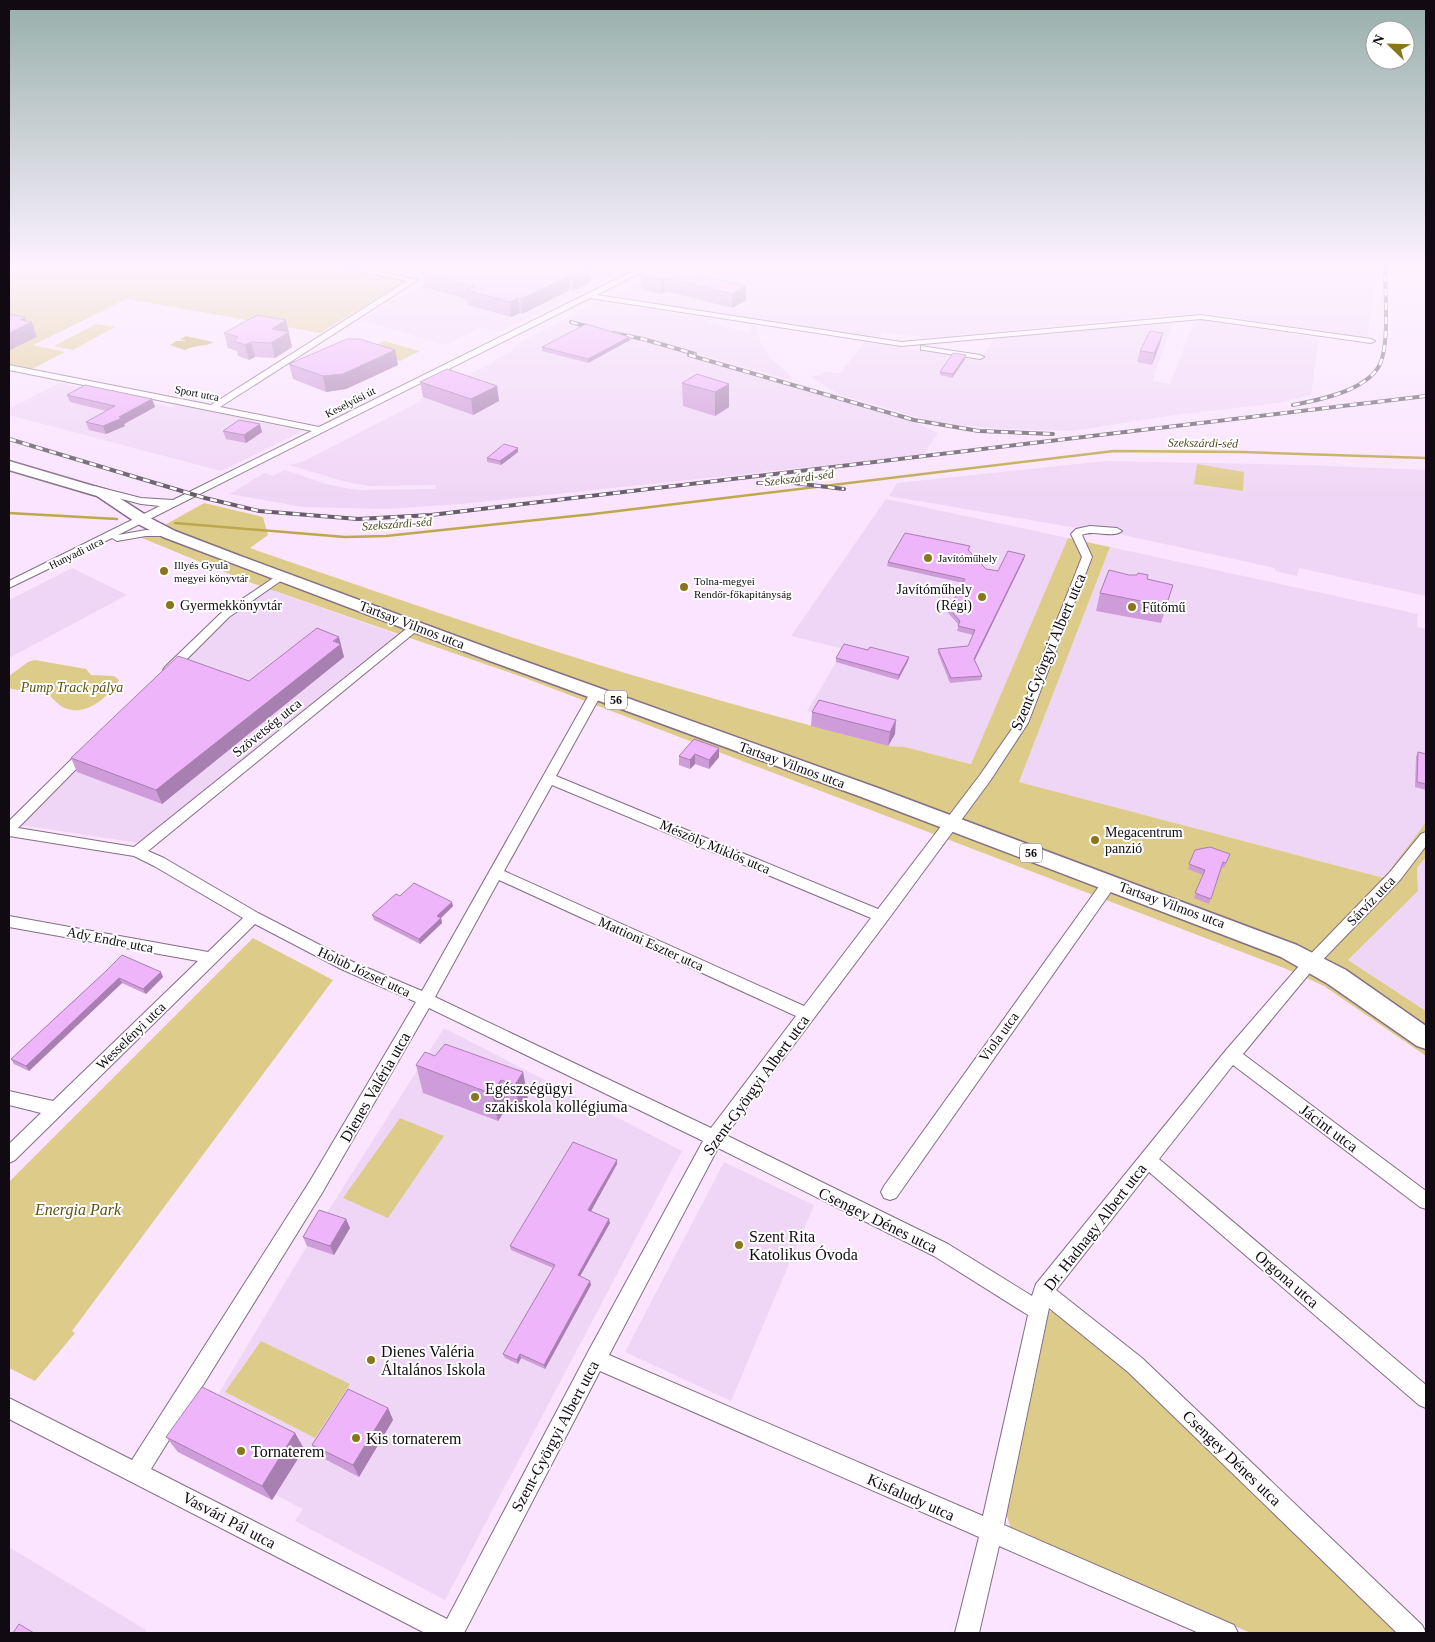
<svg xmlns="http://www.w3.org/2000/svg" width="1435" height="1642" font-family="Georgia,serif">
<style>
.built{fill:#f0d6f6}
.green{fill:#ddcc89}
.water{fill:#bda84d}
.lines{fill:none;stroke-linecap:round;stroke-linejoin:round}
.stream{stroke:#bda84d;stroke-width:2.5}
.minor-casing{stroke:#826e85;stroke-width:2}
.primary-casing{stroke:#826e85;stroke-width:3}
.minor{fill:#fff;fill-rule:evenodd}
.primary{fill:#fff;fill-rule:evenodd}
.rail-casing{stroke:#685b6a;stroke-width:4}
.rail{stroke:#fff;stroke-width:2.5;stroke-dasharray:7;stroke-linecap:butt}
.wall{fill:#ce9cd8}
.shaded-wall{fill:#a77fb0}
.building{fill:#efb5fb;stroke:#a77fb0}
.poi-dot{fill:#8a761a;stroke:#fff;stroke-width:2}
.labels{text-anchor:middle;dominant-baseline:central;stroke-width:4;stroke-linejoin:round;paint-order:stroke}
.far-street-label{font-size:11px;fill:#110a12;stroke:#fff}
.far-poi-label{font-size:11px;fill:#110a12;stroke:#fff;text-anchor:start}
.far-water-label{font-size:12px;font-style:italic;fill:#514822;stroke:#fff}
.shield{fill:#fff;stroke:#585459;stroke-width:1}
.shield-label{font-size:12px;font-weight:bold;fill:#110a12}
.poi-label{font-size:14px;fill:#110a12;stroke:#fff;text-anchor:start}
.street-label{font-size:14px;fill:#110a12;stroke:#fff}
.park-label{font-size:14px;font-style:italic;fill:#61530b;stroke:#fff}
.near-street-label{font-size:16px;fill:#110a12;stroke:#fff}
.near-poi-label{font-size:16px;fill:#110a12;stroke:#fff;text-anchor:start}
.near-park-label{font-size:16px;font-style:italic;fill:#61530b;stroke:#fff}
</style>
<rect width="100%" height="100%" fill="#fae4ff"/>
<path class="built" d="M 381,266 L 634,266 L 499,332 L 482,327 L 446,345 L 361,320 L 429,281 L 374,271 Z
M 672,266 L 1360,266 L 1378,268 L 1367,339 L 1199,312 L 1091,323 L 1082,322 L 1080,324 L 927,338 L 883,332 L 878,338 L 614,297 Z
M 599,300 L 606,302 L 605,303 L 711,319 L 708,322 L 749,333 L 752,326 L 757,326 L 760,341 L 770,358 L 794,378 L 789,380 L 644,338 L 641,340 L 745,370 L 742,372 L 915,422 L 938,433 L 923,455 L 462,504 L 387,509 L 303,507 L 230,494 L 264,473 L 273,476 L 285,470 L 326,484 L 357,490 L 435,489 L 436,485 L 370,486 L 346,482 L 289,465 L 302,462 L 421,401 L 419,400 L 423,397 L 493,363 L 496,359 L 512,351 L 514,346 Z
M 1203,320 L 1319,338 L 1311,395 L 1278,403 L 1174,415 L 1072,431 L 1006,429 L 937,423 L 838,394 L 811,377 L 826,372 L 840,373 L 865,342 L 979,360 L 992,342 L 991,338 L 1173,323 L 1152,381 L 1170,384 L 1194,322 Z
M 60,383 L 171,407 L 176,404 L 302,431 L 221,471 L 9,415 L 9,409 Z
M 1105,461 L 1305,465 L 1426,470 L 1426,596 L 1299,568 L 1297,576 L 1275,571 L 1275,568 L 1086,527 L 1077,528 L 889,496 L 897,483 Z
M 886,499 L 1068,538 L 972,764 L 905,747 L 888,746 L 811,726 L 818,714 L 807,711 L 844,649 L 791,636 Z
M 1110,547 L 1418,614 L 1417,627 L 1426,629 L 1426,822 L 1384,878 L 1019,782 Z
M 72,568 L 127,595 L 9,658 L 9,600 Z
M 268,589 L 401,636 L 139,843 L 20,825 L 231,613 Z
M 1426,857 L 1426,1011 L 1348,960 L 1418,891 L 1417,868 Z
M 444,1028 L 682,1151 L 445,1600 L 295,1521 L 303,1509 L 276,1495 L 272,1500 L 178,1452 L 213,1403 L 323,1219 Z
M 724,1162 L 814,1205 L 731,1401 L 625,1352 Z
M 9,1547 L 146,1630 L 144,1633 L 9,1633 Z"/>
<path class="green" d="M 9,266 L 381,266 L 374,271 L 412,277 L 320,333 L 127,299 L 33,345 L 65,352 L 32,369 L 9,364 Z
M 96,324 L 115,327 L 73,350 L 54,346 Z
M 384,341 L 420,351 L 400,361 L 364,350 Z
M 1197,464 L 1244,472 L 1243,491 L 1194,484 Z
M 204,503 L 263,517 L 268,535 L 250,548 C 389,596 528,645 670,686 C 742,707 815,727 888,746 L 905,747 L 971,764 L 1068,538 L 1110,547 L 1019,782 L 1384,878 L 1426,822 L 1426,857 L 1417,868 L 1418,891 L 1348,960 L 1426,1011 L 1426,1056 L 1324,986 L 1284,968 L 525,678 L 249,582 L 142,538 Z
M 35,660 L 86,669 L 91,675 L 114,676 L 119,680 C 109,697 83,720 61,706 C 54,702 52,695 44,692 C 33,688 20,692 9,688 L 9,676 L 28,662 Z
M 253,938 L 333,980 L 72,1331 L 75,1333 L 35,1381 L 9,1368 L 9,1182 Z
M 400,1118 L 444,1136 L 388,1218 L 343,1198 Z
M 1049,1311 L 1056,1313 L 1099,1344 L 1261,1490 L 1407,1633 L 1251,1633 L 1011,1530 L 1006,1512 Z
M 261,1341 L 350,1384 L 315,1438 L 225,1392 Z"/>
<path class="water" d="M 186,336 L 213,342 C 208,347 194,344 185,350 L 170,345 L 176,341 L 186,341 L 180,339 Z"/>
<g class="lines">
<path class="stream" d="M 9,513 L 117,519
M 175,523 L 345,537 L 386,536 L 593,514 L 1114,451 L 1242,452 L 1426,458"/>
<defs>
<path id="minor" d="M 336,266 L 351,266 L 418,280 L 220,407 L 319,427 L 643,266 L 653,266 L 597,295 L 901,342 L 1201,315 L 1371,339 L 1375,341 L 1371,343 L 1201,319 L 901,346 L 590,298 L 118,535 L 146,530 L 169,531 L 173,532 L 174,534 L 173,536 L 146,536 L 117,541 L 112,538 L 9,588 L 9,581 L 160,506 L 141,504 L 91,491 L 91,487 L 94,486 L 141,498 L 173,500 L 312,431 L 9,370 L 9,365 L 211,405 L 407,281 Z
M 921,346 L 980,355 L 984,357 L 980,359 L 924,350 L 921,350 Z
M 1090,526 L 1117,528 L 1122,531 C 1113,539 1094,529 1082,535 L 1092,557 L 1028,723 L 990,781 L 887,921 L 726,1135 L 948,1244 L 1032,1296 L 1036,1284 L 1226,1050 L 1299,966 L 1390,872 L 1421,834 L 1426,832 L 1426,846 L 1400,880 L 1309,974 L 1243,1054 L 1426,1191 L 1426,1209 L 1420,1207 L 1233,1065 L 1159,1159 L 1426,1385 L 1426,1408 L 1419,1405 L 1149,1172 L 1056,1290 L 1142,1358 L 1422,1625 L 1426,1633 L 1397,1633 L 1128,1372 L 1049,1308 L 1004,1525 L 1234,1625 L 1238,1633 L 1199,1633 L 999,1546 L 979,1633 L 955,1633 L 979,1537 L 600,1371 L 464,1633 L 425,1633 L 9,1419 L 9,1398 L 132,1460 L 310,1181 L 416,1002 L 341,969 L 255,924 L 15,1160 L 9,1163 L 9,1144 L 41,1113 L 9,1105 L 9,1091 L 53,1101 L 198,961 L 9,927 L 9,916 L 208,952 L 243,918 L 154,866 L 134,856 L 9,836 L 9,821 L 82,749 L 87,748 L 93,752 L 18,828 L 134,847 L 411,625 L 419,625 L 421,627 L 419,629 L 148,851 L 164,858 L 258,913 L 351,961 L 422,991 L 590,693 L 596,689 L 602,693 L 556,776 L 878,909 L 980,775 L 1016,723 L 1082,557 L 1071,534 L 1076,529 ZM 552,785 L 871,918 L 804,1006 L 504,871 ZM 499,880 L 796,1016 L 711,1128 L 435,997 ZM 429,1008 L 703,1141 L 588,1352 L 447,1619 L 151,1469 L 322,1193 ZM 718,1148 L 934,1256 L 1028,1315 L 983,1516 L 609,1355 Z
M 281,573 L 285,574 L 286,576 L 285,578 L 229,617 L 173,673 L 165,673 L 163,670 L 165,667 L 221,613 Z
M 1110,877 L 1115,878 L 1117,882 L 1115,886 L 896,1198 L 890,1200 L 884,1198 L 881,1192 L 884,1186 L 1105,878 Z"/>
<path id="primary" d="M 9,461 L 107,490 L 152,519 L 175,531 L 235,554 L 502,653 L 878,788 L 1297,945 L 1346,970 L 1426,1026 L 1426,1049 L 1417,1046 L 1328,984 L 1281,957 L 864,798 L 490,661 L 163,537 L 140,525 L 97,496 L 9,470 Z"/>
</defs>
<use href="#minor" class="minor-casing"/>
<use href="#primary" class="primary-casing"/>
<use href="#minor" class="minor"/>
<use href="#primary" class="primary"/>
<defs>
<path id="rail" d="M 571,322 L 596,329
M 613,333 L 643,339 L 695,354
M 689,355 L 914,420 L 979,431 L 1053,434
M 1293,405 C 1319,400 1365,391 1379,366 C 1390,346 1385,291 1385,266
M 9,439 L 205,498 L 259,511 L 358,519 L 431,515 L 1426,396
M 758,483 L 794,483 L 844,489"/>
</defs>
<use href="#rail" class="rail-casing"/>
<use href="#rail" class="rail"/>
</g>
<path class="wall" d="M 410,266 L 589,266 L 591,282 L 573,291 L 570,290 L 522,314 L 520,313 L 511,317 L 468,305 L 467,299 L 424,287 L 423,272 L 410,269 Z
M 687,271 L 746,300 L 732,308 L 673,293 L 665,292 L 661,294 L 641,289 L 640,274 Z
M 286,320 L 292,347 L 275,358 L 255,357 L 249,360 L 238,356 L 237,351 L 228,348 L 224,333 Z
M 629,337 L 630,340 L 588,363 L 542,351 L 542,347 Z
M 1160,344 L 1152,365 L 1137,362 L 1140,351 Z
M 395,350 L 398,365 L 346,389 L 326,392 L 293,379 L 289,364 Z
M 965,359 L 952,378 L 940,375 L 940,372 Z
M 420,382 L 497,386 L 499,401 L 473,415 L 423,397 Z
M 682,383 L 729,384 L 729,407 L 715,416 L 683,406 Z
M 67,395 L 152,399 L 155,407 L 124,424 L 125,426 L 106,434 L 89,430 L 86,422 L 106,411 L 70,402 Z
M 223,431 L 262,432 L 246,443 L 226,439 Z
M 518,448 L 518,452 L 501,465 L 487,462 L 487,458 Z
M 969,551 L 986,569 L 998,571 L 1025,555 L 1024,559 L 975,660 L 982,676 L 981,680 L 950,683 L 938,653 L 938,649 L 968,646 L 973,635 L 957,631 L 959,625 L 948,613 L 949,609 L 963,583 L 887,566 L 888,562 Z
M 1147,579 L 1173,585 L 1161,623 L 1096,611 L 1100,593 Z
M 340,644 L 344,657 L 162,804 L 77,772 L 71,758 L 249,681 Z
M 868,650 L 909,657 L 908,661 L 898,680 L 836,662 L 836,658 Z
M 819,700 L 895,734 L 888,746 L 811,726 L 812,712 Z
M 719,748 L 719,757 L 709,769 L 695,764 L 690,769 L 679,765 L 679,756 Z
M 1418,752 L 1426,754 L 1426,790 L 1415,787 L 1416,757 Z
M 1195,850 L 1230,854 L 1224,868 L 1222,867 L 1209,904 L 1194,898 L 1203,875 L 1188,869 Z
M 400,896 L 453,906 L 441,918 L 442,923 L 420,944 L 374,920 L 372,915 Z
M 105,972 L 163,977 L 146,994 L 122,983 L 29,1071 L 14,1064 L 11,1059 Z
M 416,1065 L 523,1072 L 528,1100 L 520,1113 L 507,1107 L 498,1121 L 423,1093 Z
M 617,1164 L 590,1211 L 610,1223 L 580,1276 L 591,1285 L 545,1369 L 521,1358 L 518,1364 L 505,1358 L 503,1354 L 553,1268 L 511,1250 L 510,1246 Z
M 346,1219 L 350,1228 L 334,1255 L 307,1246 L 303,1237 Z
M 388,1408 L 393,1420 L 359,1477 L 319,1456 L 312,1445 Z
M 295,1433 L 304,1449 L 272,1500 L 178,1452 L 166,1437 Z"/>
<path class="shaded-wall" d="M 589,266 L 591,282 L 573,291 L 572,277 Z
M 569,276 L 570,290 L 522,314 L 521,299 Z
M 664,278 L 665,292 L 661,294 L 661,280 Z
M 746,286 L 746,300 L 732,308 L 732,294 Z
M 518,298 L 520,313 L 511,317 L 510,302 Z
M 25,317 L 27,324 L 32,322 L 37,337 L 10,350 L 9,348 L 9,333 L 20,320 Z
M 286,320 L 292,347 L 275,358 L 271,343 L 272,329 Z
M 1163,333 L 1160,344 L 1152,365 L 1154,353 Z
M 629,337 L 630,340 L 588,363 L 588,359 Z
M 251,342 L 255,357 L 249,360 L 245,345 Z
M 395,350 L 398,365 L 346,389 L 326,392 L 323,376 Z
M 966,355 L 965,359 L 952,378 L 953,374 Z
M 729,384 L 729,407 L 715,416 L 715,392 Z
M 497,386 L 499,401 L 473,415 L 471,399 Z
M 152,399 L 155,407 L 124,424 L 125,426 L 106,434 L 103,426 Z
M 260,424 L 262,432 L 246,443 L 244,435 Z
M 518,448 L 518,452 L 501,465 L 500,461 Z
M 1025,555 L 1024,559 L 973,663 L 974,659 Z
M 339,637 L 344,657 L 162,804 L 156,790 Z
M 909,657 L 908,661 L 898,680 L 899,675 Z
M 896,720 L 895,734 L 888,746 L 890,732 Z
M 719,748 L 719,757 L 709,769 L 709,760 Z
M 695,754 L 695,764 L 690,769 L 690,760 Z
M 452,902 L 453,906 L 441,918 L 442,923 L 420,944 L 419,939 L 437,916 Z
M 161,972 L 163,977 L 146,994 L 143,989 Z
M 119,978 L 122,983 L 29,1071 L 26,1066 Z
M 523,1072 L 528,1100 L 520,1113 L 515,1085 Z
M 501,1080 L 507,1107 L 498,1121 L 492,1094 Z
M 617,1160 L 617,1164 L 589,1215 L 588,1210 Z
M 346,1219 L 350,1228 L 334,1255 L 330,1246 Z
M 609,1219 L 610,1223 L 578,1280 L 578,1275 Z
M 590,1281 L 591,1285 L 545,1369 L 544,1365 Z
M 520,1354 L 521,1358 L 518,1364 L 517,1360 Z
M 388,1408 L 393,1420 L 359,1477 L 353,1465 Z
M 295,1433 L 304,1449 L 272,1500 L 262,1486 Z"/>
<path class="building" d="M 437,266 L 589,266 L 586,267 L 590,268 L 572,277 L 569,276 L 521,299 L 518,298 L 510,302 L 466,290 L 474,287 L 422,272 Z
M 657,266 L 672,266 L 687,270 L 685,271 L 746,286 L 732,294 L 672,279 L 664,278 L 661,280 L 640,274 Z
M 9,314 L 25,317 L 20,320 L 32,322 L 9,333 Z
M 257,315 L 286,320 L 272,329 L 289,332 L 271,343 L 251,342 L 245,345 L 234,341 L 238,337 L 224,333 Z
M 586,324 L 629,337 L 588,359 L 542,347 Z
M 1150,331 L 1163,333 L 1154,353 L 1140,351 Z
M 347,339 L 360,339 L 395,350 L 343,374 L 323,376 L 289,364 Z
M 953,353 L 966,355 L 953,374 L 940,372 Z
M 447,369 L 497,386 L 471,399 L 420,382 Z
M 697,374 L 729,384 L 715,392 L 682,383 Z
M 85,385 L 152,399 L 119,417 L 122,418 L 103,426 L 86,422 L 115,406 L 67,395 Z
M 239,420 L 260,424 L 244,435 L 223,431 Z
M 504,444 L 518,448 L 500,461 L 487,458 Z
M 905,533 L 970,546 L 968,550 L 986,569 L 998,571 L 1008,551 L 1025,555 L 974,659 L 982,676 L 951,678 L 938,649 L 968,646 L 975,630 L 958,626 L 960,621 L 949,609 L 965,579 L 888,562 Z
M 1109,570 L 1129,575 L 1137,575 L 1138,573 L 1148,575 L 1147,579 L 1173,585 L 1166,606 L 1100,593 Z
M 317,628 L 339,637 L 333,641 L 341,644 L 156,790 L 71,758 L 178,656 L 249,681 Z
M 844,644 L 868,650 L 870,647 L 909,657 L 899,675 L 836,658 Z
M 819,700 L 896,720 L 890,732 L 812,712 Z
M 694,739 L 719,748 L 709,760 L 695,754 L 690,760 L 679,756 Z
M 1418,752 L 1426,754 L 1426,784 L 1417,782 Z
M 1210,847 L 1230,854 L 1226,863 L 1223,862 L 1211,899 L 1195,893 L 1205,870 L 1189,864 L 1195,850 Z
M 414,883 L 452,902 L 437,916 L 441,918 L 419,939 L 372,915 L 396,894 L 400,896 Z
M 122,955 L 161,972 L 143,989 L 119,978 L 26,1066 L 11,1059 L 105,972 Z
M 445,1044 L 523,1072 L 515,1085 L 501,1080 L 492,1094 L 416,1065 L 425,1052 L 435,1056 Z
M 573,1142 L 617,1160 L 588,1210 L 609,1219 L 578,1275 L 590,1281 L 544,1365 L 520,1354 L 517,1360 L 503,1354 L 555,1265 L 510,1246 Z
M 319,1210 L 346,1219 L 330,1246 L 303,1237 Z
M 202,1387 L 295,1433 L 262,1486 L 166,1437 Z
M 348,1389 L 388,1408 L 353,1465 L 312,1445 Z
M 19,1624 L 34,1633 L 13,1633 Z"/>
<linearGradient id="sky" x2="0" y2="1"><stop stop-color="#97afaa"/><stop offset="0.54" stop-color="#fdf3ff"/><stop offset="1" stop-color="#fdf3ff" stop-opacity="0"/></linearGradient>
<rect width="1435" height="496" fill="url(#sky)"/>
<g class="poi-dot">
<circle cx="928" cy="558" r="5"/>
<circle cx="164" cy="571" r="5"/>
<circle cx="684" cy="587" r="5"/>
<circle cx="982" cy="597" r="5"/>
<circle cx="170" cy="605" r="5"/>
<circle cx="1132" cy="607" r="5"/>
<circle cx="1095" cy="840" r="5"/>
<circle cx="475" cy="1097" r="5"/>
<circle cx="739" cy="1245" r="5"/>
<circle cx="371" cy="1360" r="5"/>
<circle cx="356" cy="1438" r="5"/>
<circle cx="241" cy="1451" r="5"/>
</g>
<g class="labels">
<g class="far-street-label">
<text transform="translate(197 393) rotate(11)">Sport utca</text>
<text transform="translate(350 402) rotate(-27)">Keselyűsi út</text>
<text transform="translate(76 553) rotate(-26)">Hunyadi utca</text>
</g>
<g class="far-poi-label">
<text x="938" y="558">Javítóműhely</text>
<text x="174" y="565">Illyés Gyula<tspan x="174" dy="13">megyei könyvtár</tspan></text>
<text x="694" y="581">Tolna-megyei<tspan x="694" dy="13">Rendőr-főkapitányság</tspan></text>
</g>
<g class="far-water-label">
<text transform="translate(1203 443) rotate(1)">Szekszárdi-séd</text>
<text transform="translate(799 478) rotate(-7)">Szekszárdi-séd</text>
<text transform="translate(397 524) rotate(-4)">Szekszárdi-séd</text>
</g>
<g class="shield">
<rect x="605" y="690.5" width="22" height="19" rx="4"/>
<rect x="1020" y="843.5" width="22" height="19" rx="4"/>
</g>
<g class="shield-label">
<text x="616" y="700">56</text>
<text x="1031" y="853">56</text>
</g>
<g class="poi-label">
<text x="972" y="589" text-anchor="end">Javítóműhely<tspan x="972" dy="16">(Régi)</tspan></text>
<text x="180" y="605">Gyermekkönyvtár</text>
<text x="1142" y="607">Fűtőmű</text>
<text x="1105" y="832">Megacentrum<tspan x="1105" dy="16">panzió</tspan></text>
</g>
<g class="street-label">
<text transform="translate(412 625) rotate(21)">Tartsay Vilmos utca</text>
<text transform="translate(267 728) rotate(-39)">Szövetség utca</text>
<text transform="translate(792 765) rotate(20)">Tartsay Vilmos utca</text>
<text transform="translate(715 847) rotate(23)">Mészöly Miklós utca</text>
<text transform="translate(1371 901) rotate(-46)">Sárvíz utca</text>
<text transform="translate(1172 905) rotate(20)">Tartsay Vilmos utca</text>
<text transform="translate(110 940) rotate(11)">Ady Endre utca</text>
<text transform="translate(651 944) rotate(24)">Mattioni Eszter utca</text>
<text transform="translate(364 972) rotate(25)">Holub József utca</text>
<text transform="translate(131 1036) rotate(-44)">Wesselényi utca</text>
<text transform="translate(999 1037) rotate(-54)">Viola utca</text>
</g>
<g class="park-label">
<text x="72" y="687">Pump Track pálya</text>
</g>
<g class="near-street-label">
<text transform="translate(1048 652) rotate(-67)">Szent-Györgyi Albert utca</text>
<text transform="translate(756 1085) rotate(-54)">Szent-Györgyi Albert utca</text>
<text transform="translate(375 1087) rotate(-60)">Dienes Valéria utca</text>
<text transform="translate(1329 1128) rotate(37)">Jácint utca</text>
<text transform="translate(878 1220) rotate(26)">Csengey Dénes utca</text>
<text transform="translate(1095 1227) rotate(-52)">Dr. Hadnagy Albert utca</text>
<text transform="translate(1287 1279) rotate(41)">Orgona utca</text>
<text transform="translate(555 1436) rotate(-62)">Szent-Györgyi Albert utca</text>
<text transform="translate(1232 1458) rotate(44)">Csengey Dénes utca</text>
<text transform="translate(911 1497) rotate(24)">Kisfaludy utca</text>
<text transform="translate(229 1520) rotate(28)">Vasvári Pál utca</text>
</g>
<g class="near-poi-label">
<text x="485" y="1088">Egészségügyi<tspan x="485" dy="18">szakiskola kollégiuma</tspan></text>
<text x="749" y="1236">Szent Rita<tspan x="749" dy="18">Katolikus Óvoda</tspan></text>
<text x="381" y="1351">Dienes Valéria<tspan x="381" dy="18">Általános Iskola</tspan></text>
<text x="366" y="1438">Kis tornaterem</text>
<text x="251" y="1451">Tornaterem</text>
</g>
<g class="near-park-label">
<text x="78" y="1209">Energia Park</text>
</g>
</g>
<rect width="1435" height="1642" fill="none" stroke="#110a12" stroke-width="20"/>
<g transform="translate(1390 45) rotate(293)"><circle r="24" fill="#ffffff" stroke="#a09da0"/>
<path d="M0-4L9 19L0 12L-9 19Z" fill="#8a761a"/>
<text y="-8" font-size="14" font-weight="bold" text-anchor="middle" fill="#110a12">N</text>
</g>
</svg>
